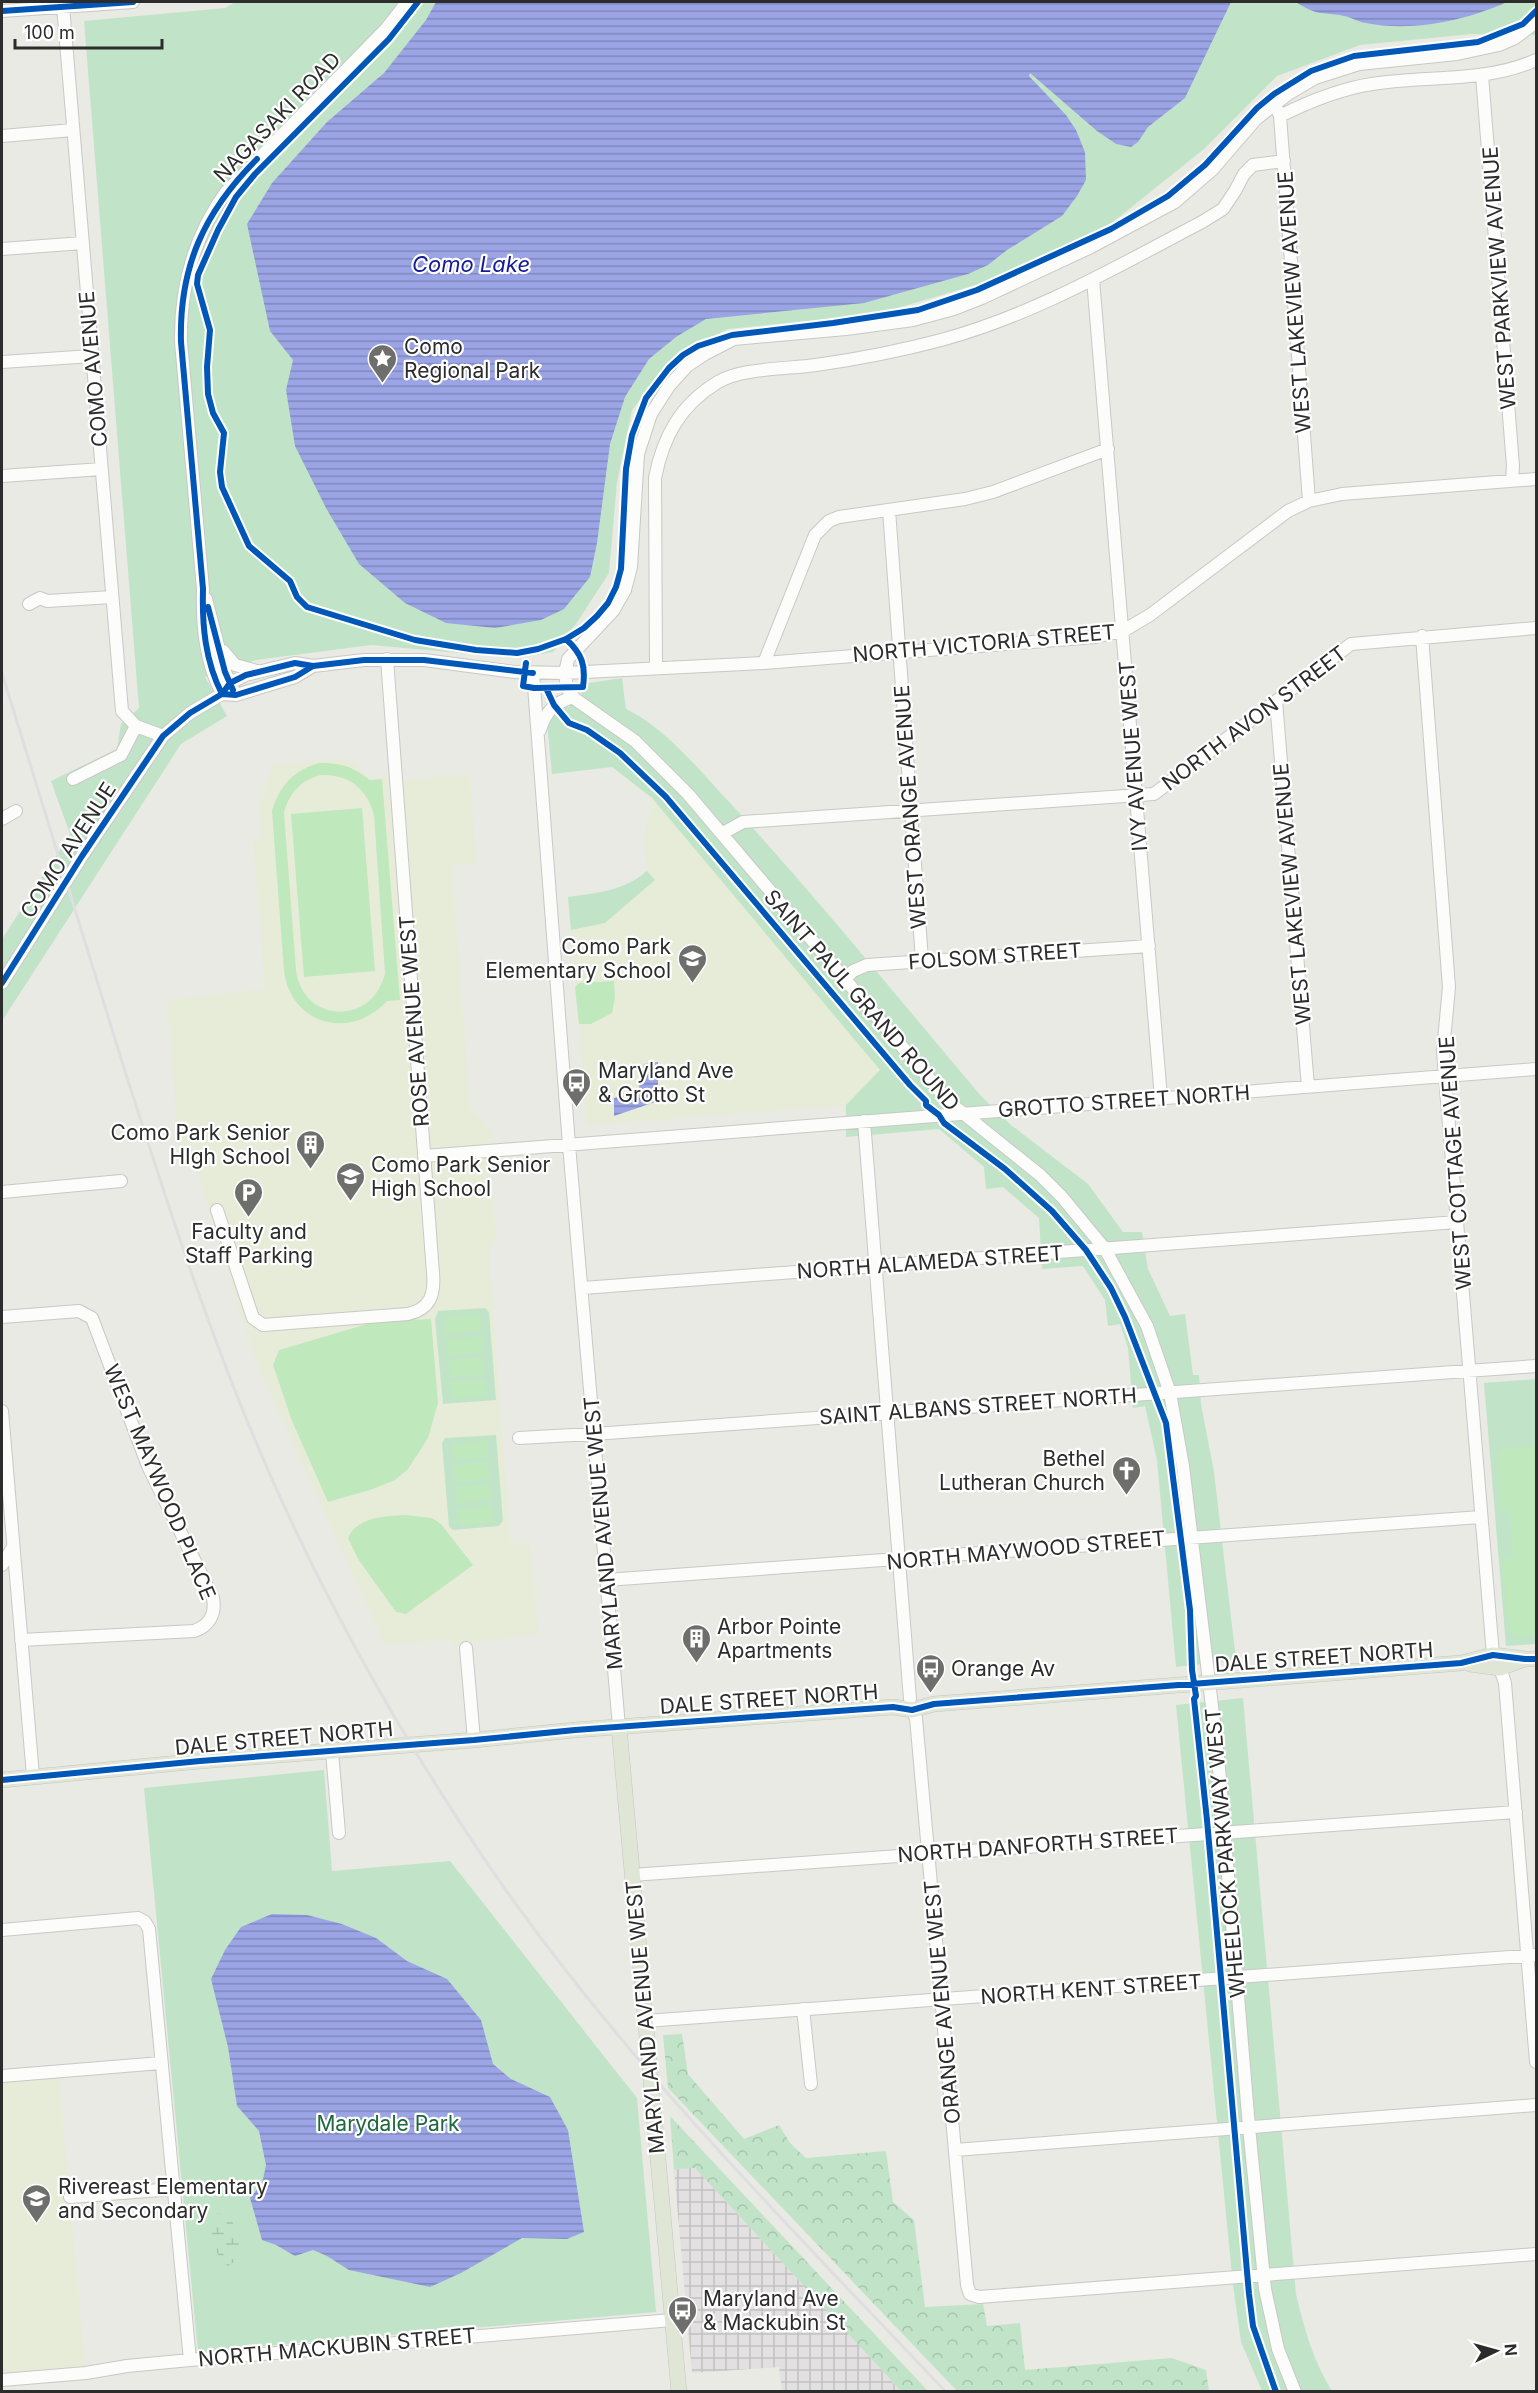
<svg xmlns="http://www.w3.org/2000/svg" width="1538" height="2393" font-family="Inter,sans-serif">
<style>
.industrial{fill:url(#industrial-grid)}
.education{fill:#e7ecd9}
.grass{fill:#c1e4c8}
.forest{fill:url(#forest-crowns)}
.wetland{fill:url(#wetland-marsh)}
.pitch{fill:#bfe8bd;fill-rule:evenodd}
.water{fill:url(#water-rules)}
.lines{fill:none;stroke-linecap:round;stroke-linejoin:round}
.minor-casing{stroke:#c8c8c7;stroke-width:14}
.major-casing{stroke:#c5c6c2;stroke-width:16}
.minor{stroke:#fcfcfb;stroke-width:12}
.major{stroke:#e0e6d6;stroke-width:15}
.rail{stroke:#dfdee0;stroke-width:3}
.cycleway-casing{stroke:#fff;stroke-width:10}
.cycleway{stroke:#0057b8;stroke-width:6}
.labels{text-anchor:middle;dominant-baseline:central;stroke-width:4.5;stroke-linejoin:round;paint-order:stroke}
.street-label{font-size:21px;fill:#2c2c2c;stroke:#fff}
.poi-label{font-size:21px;fill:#2c2c2c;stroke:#fff;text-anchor:start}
.park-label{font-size:21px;fill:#1f673c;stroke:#fff}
.water-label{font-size:22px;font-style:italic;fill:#161c97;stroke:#fff}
</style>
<defs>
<pattern id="industrial-grid" width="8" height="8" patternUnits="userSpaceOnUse" patternTransform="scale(1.5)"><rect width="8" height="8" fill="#e3e0e1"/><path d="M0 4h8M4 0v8" fill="none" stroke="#c3c0c1"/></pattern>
<pattern id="forest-crowns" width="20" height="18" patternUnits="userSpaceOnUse" patternTransform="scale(1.5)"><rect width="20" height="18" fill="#c1e4c8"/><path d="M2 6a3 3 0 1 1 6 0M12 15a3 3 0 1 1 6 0" fill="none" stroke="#a6c4ac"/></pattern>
<pattern id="wetland-marsh" width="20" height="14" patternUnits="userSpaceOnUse" patternTransform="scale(1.5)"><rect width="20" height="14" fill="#c1e4c8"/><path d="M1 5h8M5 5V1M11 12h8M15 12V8" fill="none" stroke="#a6c4ac"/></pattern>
<pattern id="water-rules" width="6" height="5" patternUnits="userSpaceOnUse" patternTransform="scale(1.5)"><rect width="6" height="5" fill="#9ba5e6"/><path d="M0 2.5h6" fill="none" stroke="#7f87bb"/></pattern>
</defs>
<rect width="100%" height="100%" fill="#e9eae3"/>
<path class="industrial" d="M 694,2167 L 901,2391 L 782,2391 L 779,2367 L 692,2373 L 674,2169 Z"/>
<path class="education" d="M 349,759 L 369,778 L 384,776 L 399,780 L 470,774 L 476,863 L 452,865 L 470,1108 L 493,1134 L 490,1162 L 496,1238 L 490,1252 L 490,1271 L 511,1544 L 530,1542 L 539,1634 L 452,1645 L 452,1639 L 385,1645 L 260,1371 L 235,1296 L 196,1166 L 180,1166 L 167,1000 L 265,989 L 253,840 L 260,839 L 258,811 L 273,764 Z
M 652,798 L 906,1101 L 587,1125 L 568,897 L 614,890 L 636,880 L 647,871 L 643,839 Z
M 59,2078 L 85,2366 L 2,2373 L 2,2083 Z"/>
<path class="grass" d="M 235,2 L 1536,2 L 1536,35 L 1472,34 L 1360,45 L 1277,76 L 1204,149 L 1113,222 L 996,279 L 877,314 L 728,329 L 675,356 L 632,410 L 617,482 L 609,573 L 576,624 L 553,652 L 517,658 L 371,645 L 256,660 L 205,677 L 227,716 L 181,744 L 2,1021 L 2,939 L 70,834 L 51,781 L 117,749 L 121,724 L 139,708 L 84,21 L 225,8 Z
M 622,678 L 626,709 C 667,729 699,770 730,803 C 817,897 898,998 981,1096 L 1011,1125 L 1088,1184 L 1123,1232 L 1142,1232 L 1148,1269 L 1170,1316 L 1185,1314 L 1193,1375 L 1199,1375 L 1201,1404 L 1214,1472 L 1236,1660 L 1176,1667 L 1157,1460 L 1145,1406 L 1133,1408 L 1128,1348 L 1120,1324 L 1108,1326 L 1105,1300 L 1083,1266 L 1042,1269 L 1039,1218 L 1003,1187 L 986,1189 L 984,1167 L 939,1129 L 846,1137 L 846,1105 L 880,1070 L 652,798 L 612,767 L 552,774 L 547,722 L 561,707 L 569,707 L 582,693 L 582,684 Z
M 647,871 L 655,880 L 605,923 L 571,930 L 568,897 C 597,893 624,891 647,871 Z
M 485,1308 L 489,1312 L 496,1400 L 443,1404 L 435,1319 L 438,1311 Z
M 1536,1379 L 1536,1644 L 1506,1646 L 1484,1383 Z
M 496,1435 L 503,1521 L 499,1526 L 453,1530 L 449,1527 L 442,1443 L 445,1438 Z
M 1243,1698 L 1296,2294 C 1304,2328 1313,2361 1332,2391 L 1262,2391 L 1241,2342 L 1233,2285 L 1176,1705 Z
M 324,1770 L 332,1871 L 450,1861 L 637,2098 L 656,2312 L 198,2352 L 144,1788 Z"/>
<path class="forest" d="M 682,2034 L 688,2074 L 744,2139 L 779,2125 L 790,2143 L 806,2158 L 886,2151 L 893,2202 L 914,2220 L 925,2307 L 983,2304 L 987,2326 L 1020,2323 L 1025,2370 L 1172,2358 L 1206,2370 L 1209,2391 L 957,2391 L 668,2088 L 663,2035 Z
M 670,2116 L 928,2391 L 901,2391 L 695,2168 L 674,2169 Z"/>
<path class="wetland" d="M 217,2213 C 228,2212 239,2229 240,2240 C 241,2246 239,2253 239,2259 L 226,2267 L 220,2263 L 210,2226 Z"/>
<path class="pitch" d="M 319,763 C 340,762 354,767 370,780 L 382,779 L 400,1000 L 387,1001 C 351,1041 291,1025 284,971 L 272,811 C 279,786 294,770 319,763 ZM 321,775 C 348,774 367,788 374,815 L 385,973 C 373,1026 303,1024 296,970 L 284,813 C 289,793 301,780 321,775 Z
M 362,808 L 375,971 L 304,977 L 291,814 Z
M 614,981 L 615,998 L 612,1013 L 591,1024 L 579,1024 L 575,987 L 579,983 Z
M 479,1314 L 481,1330 L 446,1334 L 444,1317 Z
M 431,1319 L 438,1403 L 428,1438 L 408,1469 L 395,1480 L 370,1490 L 328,1502 L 292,1421 L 273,1365 L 279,1350 L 374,1322 Z
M 481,1336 L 483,1352 L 448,1355 L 446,1339 Z
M 483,1357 L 485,1374 L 450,1377 L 448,1360 Z
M 485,1379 L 486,1395 L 451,1398 L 450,1382 Z
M 487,1441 L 488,1457 L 453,1460 L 452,1444 Z
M 1536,1446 L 1536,1635 L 1517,1637 L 1508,1630 L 1503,1559 L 1513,1558 L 1510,1511 L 1501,1511 L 1497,1456 L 1504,1448 Z
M 488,1462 L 490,1479 L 455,1482 L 453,1465 Z
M 490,1484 L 491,1500 L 457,1503 L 455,1487 Z
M 492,1506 L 493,1522 L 458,1525 L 457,1509 Z
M 405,1515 L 432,1518 L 441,1524 L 473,1565 L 406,1614 L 396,1612 L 358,1559 L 348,1538 C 357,1517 385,1516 405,1515 Z"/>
<path class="water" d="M 436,2 L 1231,2 L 1185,98 L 1148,127 L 1138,142 L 1131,147 L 1116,144 L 1097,131 L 1030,73 L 1029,76 L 1066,115 L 1076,130 L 1085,152 L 1086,180 L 1077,196 L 1062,216 L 1007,250 L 988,265 L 968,274 L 864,303 L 706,319 L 676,337 L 649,359 L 625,397 L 610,444 L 597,543 L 590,577 L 564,609 L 541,620 L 495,628 L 446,623 L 405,603 L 359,564 L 326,508 L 295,446 L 286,390 L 293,360 L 270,331 L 247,224 L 272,183 L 327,122 L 384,73 L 426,20 Z
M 1295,2 L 1507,2 C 1465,21 1412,32 1366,23 C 1358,22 1351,17 1344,16 C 1336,14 1328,14 1321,13 C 1312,12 1303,6 1295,2 Z
M 658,1062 L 658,1101 L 614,1116 L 614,1098 L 638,1092 L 644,1064 Z
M 272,1914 L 307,1915 L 342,1924 L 376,1938 L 407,1961 L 447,1979 L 481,2020 L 493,2064 L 511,2079 L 550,2097 L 568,2130 L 584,2232 L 567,2239 L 522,2238 L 461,2273 L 430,2287 L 349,2270 L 327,2256 L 313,2250 L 295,2256 L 276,2245 L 262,2240 L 250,2198 L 262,2184 L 266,2165 L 259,2131 L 237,2106 L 228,2047 L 211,1979 L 225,1950 L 241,1927 Z"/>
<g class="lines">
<defs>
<path id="minor" d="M 63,6 L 122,711 L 136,726 L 163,736
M 2,11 L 133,2
M 1482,75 L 1513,466 L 1512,481
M 1275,104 L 1280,116 L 1309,501
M 1280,116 C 1310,101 1339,89 1372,84 C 1427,75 1485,83 1536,60
M 2,136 L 73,130
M 2,249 L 83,243
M 1093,279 L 1161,1098
M 2,362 L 92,356
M 2,476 L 102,469
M 889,510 L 922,960
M 206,599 L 225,672 L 233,689
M 29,604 L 40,598 L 47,601 L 112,597
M 1422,636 L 1449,987 L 1443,1051 L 1445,1077 L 1493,1655
M 223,651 L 235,665 L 257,671
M 764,663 L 815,535 L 829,521 L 839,517 L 965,499 L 993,492 L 1108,449
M 656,668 L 655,478 C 663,437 680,405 718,382 C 741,368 788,369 816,365 C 858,359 900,351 941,340 C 1034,315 1118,266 1202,222 L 1223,209 L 1235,191 L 1244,174 L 1253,165 L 1284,161
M 533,673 L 569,1145 L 619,1727
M 222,694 L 236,695 L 295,677 L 313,666 L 364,660 L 424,660 L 515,672 L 565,673 L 764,663 L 1095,637 L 1123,631 L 1150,615 L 1288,511 L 1309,501 L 1342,494 L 1536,479
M 222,694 C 205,661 202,625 203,589 L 181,342 C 180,287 194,236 226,192 L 387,28 L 407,2
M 1276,701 L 1308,1087
M 540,730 C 546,711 554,703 573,697
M 73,779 L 121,755 L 136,726
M 2,819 L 16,811
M 723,833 L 743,822 L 1154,794 L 1351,644 L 1536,628
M 845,979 L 853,971 L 867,965 L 1149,946
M 2,983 L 82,856 L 163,736 L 190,713 L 222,694 L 230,683 L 246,675 L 295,663 L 313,666
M 864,1121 L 910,1699
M 424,1156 L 1536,1069
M 2,1192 L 121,1181
M 217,1210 L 253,1318 L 263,1325 L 408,1314 C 430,1309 435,1295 433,1273 L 387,659
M 583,1288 L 1457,1222
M 2,1317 L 79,1311 L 92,1318 L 148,1466 L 213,1598 C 216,1614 209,1626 194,1631 L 21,1640
M 2,1411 L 33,1776
M 519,1438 L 608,1433 L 1536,1366
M 2,1565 L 13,1547
M 606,1580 L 1481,1517
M 466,1648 L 474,1740
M 1500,1668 L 1505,1683 L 1536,2062
M 912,1710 L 916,1718 L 967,2285 L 970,2294 L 979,2297 L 1536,2254
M 332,1752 L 339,1833
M 632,1875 L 1516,1812
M 2,1930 L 138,1918 L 145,1922 L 149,1929 L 190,2360
M 803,2009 L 811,2084
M 646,2021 L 1536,1955
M 2,2076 L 161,2063
M 955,2150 L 1536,2105
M 70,2197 L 173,2189
M 2,2380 L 86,2373 L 127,2366 L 190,2360 L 672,2320
M 1295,2392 L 1278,2349 L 1265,2289 L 1249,2127 L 1218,1756 L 1183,1466 L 1170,1393 L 1147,1326 L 1105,1249 L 1062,1197 L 1040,1175 L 949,1102 L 688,794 L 635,741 L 575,699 L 567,688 L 565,673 L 568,659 L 613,611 L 625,590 L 631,567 L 638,454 L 651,414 L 669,386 L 687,366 L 705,354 L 734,339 L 846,329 L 913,320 L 954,309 L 982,298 L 1091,247 L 1175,202 L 1212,170 L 1256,119 L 1288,94 L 1315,78 L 1359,64 L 1457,54 L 1499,45 L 1515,38 L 1536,22"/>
<path id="major" d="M 1470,1664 L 1500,1668 L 1522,1660
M 619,1727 L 679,2392
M 2,1780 L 200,1761 L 474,1740 L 575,1730 L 893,1707 L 912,1710 L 934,1704 L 1461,1663 L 1493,1655 L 1525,1659 L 1536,1659"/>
</defs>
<use href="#minor" class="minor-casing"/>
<use href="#major" class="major-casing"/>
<use href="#minor" class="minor"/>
<use href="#major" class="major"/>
<path class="rail" d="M 2,673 C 42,803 82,934 123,1065 C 167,1202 210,1338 268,1470 C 328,1607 403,1739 487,1863 C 619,2056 785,2222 946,2392"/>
<defs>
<path id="cycleway" d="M 418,2 L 389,39 L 255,174 L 236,197 L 218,230 L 198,275 L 197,284 L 210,330 L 207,367 L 208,394 L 213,413 L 224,433 L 220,472 L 222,487 L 249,546 L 290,581 L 297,597 L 307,607 L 415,640 L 476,650 L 517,653 L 538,649 L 566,639 L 584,628 L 597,616 L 608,603 L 616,587 L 621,569 L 626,469 L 632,435 L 646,398 L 669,368 L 683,355 L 698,346 L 732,335 L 833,323 L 918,310 L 977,290 L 1111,229 L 1168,196 L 1205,165 L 1257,108 L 1274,94 L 1311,71 L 1354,56 L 1478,42 L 1523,24 L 1536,11
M 2,11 L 133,2
M 208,607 L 225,672 L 233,690
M 526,663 L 523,686 L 534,688 L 583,687 C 586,665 582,654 566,639
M 546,688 L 554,705 L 569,723 L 587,730 L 620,753 L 666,797 L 910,1085 L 926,1101 L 926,1105 L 939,1115 L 944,1123 L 1005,1169 L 1052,1211 L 1086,1250 L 1111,1288 L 1125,1317 L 1166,1423 L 1190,1610 L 1192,1670 L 1196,1696 L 1194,1699 L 1207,1820 L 1249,2294 L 1253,2326 L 1276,2392
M 222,694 C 205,661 202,625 203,589 L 181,342 C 179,267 204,212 257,159
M 222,694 L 236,695 L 295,677 L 313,666 L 364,660 L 424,660 L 533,673
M 2,983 L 82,856 L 163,736 L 190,713 L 222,694 L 230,683 L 246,675 L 295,663 L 313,666
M 2,1780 L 200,1761 L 474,1740 L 575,1730 L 893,1707 L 912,1710 L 934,1704 L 1461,1663 L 1493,1655 L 1525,1659 L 1536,1659"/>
</defs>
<use href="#cycleway" class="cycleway-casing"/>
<use href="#cycleway" class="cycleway"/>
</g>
<defs>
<symbol id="sight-pin" viewBox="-11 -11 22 30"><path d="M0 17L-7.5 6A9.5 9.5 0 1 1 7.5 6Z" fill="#6e6e6c" stroke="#fff"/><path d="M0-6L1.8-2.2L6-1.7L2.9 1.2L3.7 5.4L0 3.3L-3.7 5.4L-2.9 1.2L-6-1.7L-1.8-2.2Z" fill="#fff"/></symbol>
<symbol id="school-pin" viewBox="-11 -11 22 30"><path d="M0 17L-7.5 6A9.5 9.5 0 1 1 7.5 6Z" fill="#6e6e6c" stroke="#fff"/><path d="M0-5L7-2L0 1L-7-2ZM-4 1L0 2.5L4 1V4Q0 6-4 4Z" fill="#fff"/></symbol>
<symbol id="bus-pin" viewBox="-11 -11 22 30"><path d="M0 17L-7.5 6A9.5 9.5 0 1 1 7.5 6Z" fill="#6e6e6c" stroke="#fff"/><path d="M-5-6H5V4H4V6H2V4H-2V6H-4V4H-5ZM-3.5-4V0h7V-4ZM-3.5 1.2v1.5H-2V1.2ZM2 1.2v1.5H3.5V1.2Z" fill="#fff"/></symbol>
<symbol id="building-pin" viewBox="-11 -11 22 30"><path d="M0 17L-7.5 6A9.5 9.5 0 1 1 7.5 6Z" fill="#6e6e6c" stroke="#fff"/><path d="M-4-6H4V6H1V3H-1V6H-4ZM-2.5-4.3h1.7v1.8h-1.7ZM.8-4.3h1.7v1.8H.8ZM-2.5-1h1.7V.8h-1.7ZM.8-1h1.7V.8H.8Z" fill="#fff"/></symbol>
<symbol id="parking-pin" viewBox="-11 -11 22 30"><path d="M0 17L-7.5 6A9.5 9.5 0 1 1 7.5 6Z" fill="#6e6e6c" stroke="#fff"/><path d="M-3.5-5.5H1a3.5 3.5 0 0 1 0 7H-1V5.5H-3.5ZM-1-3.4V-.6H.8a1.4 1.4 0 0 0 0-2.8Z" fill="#fff"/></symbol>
<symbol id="church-pin" viewBox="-11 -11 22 30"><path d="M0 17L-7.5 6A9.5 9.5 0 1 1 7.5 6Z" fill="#6e6e6c" stroke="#fff"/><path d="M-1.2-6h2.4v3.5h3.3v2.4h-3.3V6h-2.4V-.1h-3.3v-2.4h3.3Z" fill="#fff"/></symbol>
</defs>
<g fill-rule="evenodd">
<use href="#sight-pin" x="366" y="342" width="33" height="45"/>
<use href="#school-pin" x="676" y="942" width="33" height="45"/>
<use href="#bus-pin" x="560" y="1066" width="33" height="45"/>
<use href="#building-pin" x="294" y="1128" width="33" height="45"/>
<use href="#school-pin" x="334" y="1160" width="33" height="45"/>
<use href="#parking-pin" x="232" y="1176" width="33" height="45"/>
<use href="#church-pin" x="1110" y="1454" width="33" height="45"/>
<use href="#building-pin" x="680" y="1622" width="33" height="45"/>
<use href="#bus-pin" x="914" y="1652" width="33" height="45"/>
<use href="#school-pin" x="20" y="2182" width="33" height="45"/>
<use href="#bus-pin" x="666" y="2294" width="33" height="45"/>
</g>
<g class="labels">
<g class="street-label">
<text transform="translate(277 117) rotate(-46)">NAGASAKI ROAD</text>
<text transform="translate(1499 278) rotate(-94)">WEST PARKVIEW AVENUE</text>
<text transform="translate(1294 302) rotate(-94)">WEST LAKEVIEW AVENUE</text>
<text transform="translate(93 369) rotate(-95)">COMO AVENUE</text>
<text transform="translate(984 643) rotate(-5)">NORTH VICTORIA STREET</text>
<text transform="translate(1254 718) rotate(-37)">NORTH AVON STREET</text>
<text transform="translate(1133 756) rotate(-94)">IVY AVENUE WEST</text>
<text transform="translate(910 807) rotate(-94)">WEST ORANGE AVENUE</text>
<text transform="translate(68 850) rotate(-57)">COMO AVENUE</text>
<text transform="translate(1292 894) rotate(-95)">WEST LAKEVIEW AVENUE</text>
<text transform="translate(995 956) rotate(-4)">FOLSOM STREET</text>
<text transform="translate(862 1000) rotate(49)">SAINT PAUL GRAND ROUND</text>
<text transform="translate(414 1021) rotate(-94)">ROSE AVENUE WEST</text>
<text transform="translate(1124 1101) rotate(-4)">GROTTO STREET NORTH</text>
<text transform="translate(1455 1163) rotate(-94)">WEST COTTAGE AVENUE</text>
<text transform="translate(930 1262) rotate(-4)">NORTH ALAMEDA STREET</text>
<text transform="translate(978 1406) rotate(-4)">SAINT ALBANS STREET NORTH</text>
<text transform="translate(160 1482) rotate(67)">WEST MAYWOOD PLACE</text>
<text transform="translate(603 1533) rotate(-95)">MARYLAND AVENUE WEST</text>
<text transform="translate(1026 1550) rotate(-5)">NORTH MAYWOOD STREET</text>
<text transform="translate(1324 1657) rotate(-4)">DALE STREET NORTH</text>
<text transform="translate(769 1699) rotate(-4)">DALE STREET NORTH</text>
<text transform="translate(284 1738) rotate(-5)">DALE STREET NORTH</text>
<text transform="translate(1038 1845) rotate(-4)">NORTH DANFORTH STREET</text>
<text transform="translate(1225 1853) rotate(-95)">WHEELOCK PARKWAY WEST</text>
<text transform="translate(1091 1989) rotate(-4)">NORTH KENT STREET</text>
<text transform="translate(942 2002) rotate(-95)">ORANGE AVENUE WEST</text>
<text transform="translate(645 2017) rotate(-95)">MARYLAND AVENUE WEST</text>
<text transform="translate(337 2347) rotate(-5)">NORTH MACKUBIN STREET</text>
</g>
<g class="poi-label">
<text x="404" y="346">Como<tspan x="404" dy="24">Regional Park</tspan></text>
<text x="671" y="946" text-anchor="end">Como Park<tspan x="671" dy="24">Elementary School</tspan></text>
<text x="598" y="1070">Maryland Ave<tspan x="598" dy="24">&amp; Grotto St</tspan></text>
<text x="290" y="1132" text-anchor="end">Como Park Senior<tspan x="290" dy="24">HIgh School</tspan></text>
<text x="371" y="1164">Como Park Senior<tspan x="371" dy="24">High School</tspan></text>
<text x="249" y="1231" text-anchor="middle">Faculty and<tspan x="249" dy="24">Staff Parking</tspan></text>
<text x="1105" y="1458" text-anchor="end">Bethel<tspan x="1105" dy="24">Lutheran Church</tspan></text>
<text x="717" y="1626">Arbor Pointe<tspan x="717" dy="24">Apartments</tspan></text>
<text x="951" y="1668">Orange Av</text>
<text x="58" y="2186">Rivereast Elementary<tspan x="58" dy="24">and Secondary</tspan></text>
<text x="703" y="2298">Maryland Ave<tspan x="703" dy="24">&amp; Mackubin St</tspan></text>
</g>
<g class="park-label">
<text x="388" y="2123">Marydale Park</text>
</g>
<g class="water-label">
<text x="471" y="264">Como Lake</text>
</g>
</g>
<rect width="1538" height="2393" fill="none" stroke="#2c2c2c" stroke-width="6"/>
<g transform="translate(1496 2351) rotate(85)" stroke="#ffffff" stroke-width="4.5" paint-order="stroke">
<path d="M0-4.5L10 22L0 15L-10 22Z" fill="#2c2c2c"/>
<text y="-9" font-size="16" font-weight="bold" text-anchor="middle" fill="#2c2c2c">N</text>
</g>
<path d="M15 39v9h147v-9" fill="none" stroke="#2c2c2c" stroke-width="3"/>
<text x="24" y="39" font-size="18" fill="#2c2c2c" stroke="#ffffff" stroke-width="4.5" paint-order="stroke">100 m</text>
</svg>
